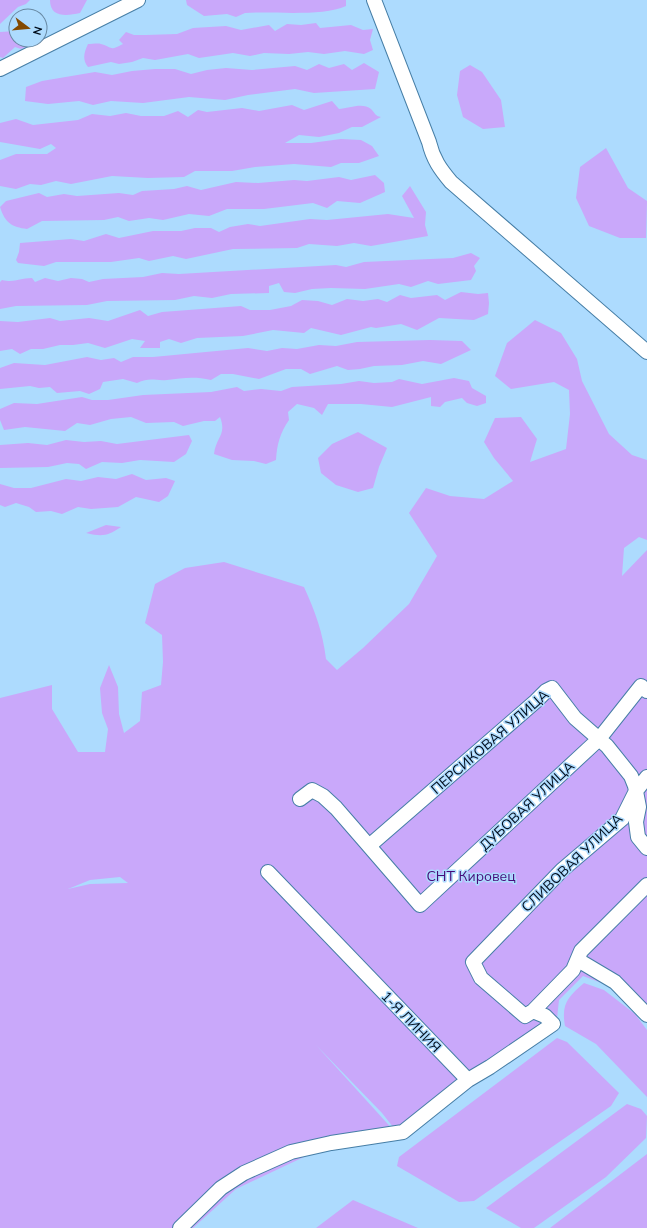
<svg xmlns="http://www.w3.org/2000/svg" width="647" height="1228" font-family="'Nunito Sans',sans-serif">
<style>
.green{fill:#c9a8fa;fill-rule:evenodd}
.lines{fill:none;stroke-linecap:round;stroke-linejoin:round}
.minor-casing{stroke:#467ea6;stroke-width:16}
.minor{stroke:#fff;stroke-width:14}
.labels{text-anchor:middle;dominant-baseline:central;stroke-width:3;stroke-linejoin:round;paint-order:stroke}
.street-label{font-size:14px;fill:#000d1c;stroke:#addbfe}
.park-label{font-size:14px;fill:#470b79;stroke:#addbfe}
</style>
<rect width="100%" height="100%" fill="#addbfe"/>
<path class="green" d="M 0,0 L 30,0 L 26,4 L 18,7 L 0,24 Z
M 50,0 L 87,0 L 80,13 C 67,16 50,18 50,0 Z
M 186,0 L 346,0 L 346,6 C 322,17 273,11 245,13 L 236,17 L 227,14 L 204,16 L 187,5 Z
M 316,23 L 320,28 L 351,25 L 363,30 L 373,29 L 370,40 L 373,50 L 364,54 L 345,51 L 324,54 L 308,52 L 289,54 L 264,53 L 250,56 L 233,53 L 199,58 L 188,54 L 155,60 L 143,58 L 132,62 L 119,64 L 111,62 L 88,67 C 82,59 84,53 88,44 C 92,44 98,43 101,44 C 114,48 109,51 123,44 L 119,40 L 126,32 L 134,35 L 146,35 L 177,34 L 193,28 L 226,26 L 241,30 L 269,25 L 275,31 L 287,24 L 301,25 Z
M 16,31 L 16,40 L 33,40 L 33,44 L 21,49 L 15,47 L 3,58 L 0,57 L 0,32 Z
M 364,63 L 379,72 L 375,89 L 314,93 L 295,89 L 248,95 L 225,100 L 189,97 L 143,103 L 111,101 L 93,105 L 79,101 L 48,104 L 25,101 L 26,87 L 42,81 L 95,72 L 112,75 L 132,71 L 155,69 L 175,69 L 191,74 L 207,70 L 226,68 L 252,70 L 295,66 L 307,70 L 319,64 L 329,68 L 344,64 L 352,70 Z
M 470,65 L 482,72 L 501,100 L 505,127 L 483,129 L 463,117 L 457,95 L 460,71 Z
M 332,101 L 339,109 C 349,108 363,102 371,109 C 375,113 375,116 381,117 L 362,127 L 352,127 L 339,133 L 319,137 L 299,135 L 285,143 L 311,143 L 341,139 L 361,140 L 372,146 L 379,156 L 359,163 L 341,163 L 331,167 L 294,164 L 255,167 L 232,171 L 195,171 L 184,177 L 148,178 L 112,176 L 71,184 L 56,181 L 41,185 L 30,184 L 16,189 L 0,186 L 0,160 L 16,154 L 47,154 L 56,148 L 51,144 L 40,149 L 0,142 L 0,123 L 16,119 L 33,125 L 78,120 L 92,114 L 110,116 L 126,113 L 141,116 L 164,116 L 178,111 L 188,117 L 198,110 L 207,112 L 242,108 L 259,111 L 292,105 L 304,110 Z
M 606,148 L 628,188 L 647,201 L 646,238 L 620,238 L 589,226 L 576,198 L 580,167 Z
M 375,175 L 384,183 L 385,192 L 360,203 L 337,201 L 327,208 L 313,203 L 264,209 L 227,209 L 209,216 L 189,214 L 163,220 L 149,218 L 129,221 L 118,217 L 104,220 L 42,221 L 27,229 C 12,227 5,223 0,207 L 6,201 L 39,193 L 47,197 L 64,194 L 77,196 L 119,193 L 133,195 L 142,191 L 174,189 L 187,186 L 201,190 L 236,182 L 258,183 L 294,180 L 307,181 L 339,177 L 351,180 Z
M 410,186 L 426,212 L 425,225 L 428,236 L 371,246 L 354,243 L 337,246 L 309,244 L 297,248 L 233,249 L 186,259 L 173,256 L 149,261 L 139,258 L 111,262 L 56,262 L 44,266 L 18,263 L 16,260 L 19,252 L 20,243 L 71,239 L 84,241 L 106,234 L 119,238 L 153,231 L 181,231 L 195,228 L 211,228 L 219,232 L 230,227 L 248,224 L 260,226 L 310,219 L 327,220 L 388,214 L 414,218 L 402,196 Z
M 471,253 L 480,258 L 474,266 L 476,271 L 471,280 L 438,284 L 428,281 L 411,287 L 399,284 L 365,289 L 331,288 L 312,289 L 295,293 L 284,292 L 279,283 L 269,286 L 269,293 L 231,294 L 212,298 L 194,296 L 175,300 L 107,301 L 87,305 L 16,306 L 0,309 L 0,282 L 2,280 C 15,283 19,278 32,278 L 35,282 L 45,278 L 58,281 L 71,278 L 82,279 L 89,282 L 103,279 L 143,277 L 162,273 L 179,274 L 336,265 L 346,267 L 364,262 L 453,258 Z
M 461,292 L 478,294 L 488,293 L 489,303 L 488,314 L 474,320 L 439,318 L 417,330 L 401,324 L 376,328 L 371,327 L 341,335 L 311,328 L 304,333 L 273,330 L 243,336 L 197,338 L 181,343 L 169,339 L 160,342 L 160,348 L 140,348 L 145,341 L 132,339 L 105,348 L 88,343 L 73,345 L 60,345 L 43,349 L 31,349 L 20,354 L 12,349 L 0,351 L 0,321 L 18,322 L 50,318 L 60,321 L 89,318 L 108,321 L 140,310 L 148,316 L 162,312 L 241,306 L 250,310 L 270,310 L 291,306 L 302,300 L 318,301 L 332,305 L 347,299 L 363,301 L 378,299 L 387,302 L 400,295 L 411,298 L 437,295 L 445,300 Z
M 535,320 L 561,333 L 577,359 L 582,381 L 609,434 L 632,455 L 647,460 L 647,540 L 639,537 L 624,548 L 622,576 L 647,550 L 647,1021 L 612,987 L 583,976 L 559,1000 L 556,1028 L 400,1137 L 323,1148 L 236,1189 L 193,1228 L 0,1228 L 0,698 L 52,685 L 52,709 L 78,752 L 105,752 L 108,729 L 102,713 L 100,688 L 109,665 L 118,687 L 119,714 L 124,733 L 140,721 L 142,692 L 161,685 L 163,662 L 162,635 L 145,623 L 155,584 L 185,568 L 224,562 L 304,587 C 315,611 323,633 326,659 L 337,670 L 363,648 L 409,604 L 437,556 L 409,513 L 426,488 L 450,496 L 484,499 L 513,481 L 494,458 L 484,442 L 495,418 L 521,417 L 537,439 L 530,462 L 566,449 L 570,414 L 569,390 L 554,382 L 511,389 L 495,376 L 507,343 ZM 120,877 L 128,883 L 90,884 L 68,889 L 90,880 ZM 316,1045 L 382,1113 L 397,1132 L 396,1133 Z
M 430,340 L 462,341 L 471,350 L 441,364 L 423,361 L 402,365 L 374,366 L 360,369 L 348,370 L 337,366 L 310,374 L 301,369 L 286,369 L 259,379 L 233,374 L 221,374 L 211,380 C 195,376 182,378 167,380 C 155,381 150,377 137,383 L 123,379 L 103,382 L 100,389 L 89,394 L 80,391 L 57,393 L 50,387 L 39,388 L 30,386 L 0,389 L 0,368 L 14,363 L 45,365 L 87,357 L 101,360 L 114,358 L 121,362 L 133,357 L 153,357 L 248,348 L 267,351 L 282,348 L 297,349 L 319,345 L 336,346 L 357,342 Z
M 454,378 L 469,381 L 472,388 L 486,396 L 486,403 L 477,406 L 467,403 L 462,398 L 445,402 L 440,407 L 431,406 L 431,397 L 392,407 L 361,404 L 328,404 L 322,415 L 314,408 L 297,404 L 288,412 L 289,420 C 280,433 277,444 276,460 L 266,464 L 254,461 L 232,460 L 214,454 C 216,437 227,435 220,417 L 215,421 L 204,421 L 183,426 L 174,422 L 146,423 L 131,417 L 111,419 L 90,425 L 77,423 L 65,431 L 25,427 L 4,430 L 0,420 L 0,409 L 14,403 L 37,404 L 82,397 L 92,400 L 108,400 L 143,395 L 211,392 L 237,387 L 244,391 L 261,389 L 281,391 L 292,387 L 341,384 L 359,381 L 374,383 L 392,382 L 399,379 L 422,384 Z
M 358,432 L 387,448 L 379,467 L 373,488 L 358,492 L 336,485 L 321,473 L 318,458 L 332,444 Z
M 189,435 L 192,441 L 186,454 L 174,462 L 140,460 L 122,463 L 102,462 L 86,469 L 79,464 L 67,463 L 48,467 L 0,468 L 0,445 L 28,443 L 47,445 L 66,440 L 84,442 L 101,441 L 117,444 Z
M 132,474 L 146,480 L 166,478 L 175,481 L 168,496 L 159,502 L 136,497 L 118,507 L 91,509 L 78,507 L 62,514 L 51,511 L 36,512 L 29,507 L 16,503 L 5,507 L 0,505 L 0,484 L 14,488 L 31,488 L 66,479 L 81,481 L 98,477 L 116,479 Z
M 106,525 L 121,527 C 107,536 103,537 86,533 Z
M 584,983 L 604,990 L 635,1014 L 647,1030 L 647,1097 L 596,1044 L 565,1026 C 561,1004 568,997 584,983 Z
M 557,1038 L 567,1042 L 619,1093 L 611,1106 L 474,1201 L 459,1202 L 397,1166 L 399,1157 Z
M 627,1104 L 641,1109 L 647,1116 L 646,1138 L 606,1177 L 534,1228 L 521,1228 L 486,1208 Z
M 647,1154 L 647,1228 L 550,1228 Z
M 353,1200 L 418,1228 L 316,1228 Z"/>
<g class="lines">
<defs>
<path id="minor" d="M 374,0 L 429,142 C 433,159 440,169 451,182 L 647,352
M 0,69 L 138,0
M 647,777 L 636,791 L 622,819 L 562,870 L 473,962 L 481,978 L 525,1016 L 533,1011 L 573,970 L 581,951 L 647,885
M 300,799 L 312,790 L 323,796 L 336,808 L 369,846 L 536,701 L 546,691 L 552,688 L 575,718 L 607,746 L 631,776 L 635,786 L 639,807 L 636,822 L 638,837 L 647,848
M 369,846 L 420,905 L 599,739 L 641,686 L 647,691
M 268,872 L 468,1080 L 490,1067 L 553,1024 L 545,1016 L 533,1011
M 578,960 L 615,982 L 647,1015
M 180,1228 L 221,1188 L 244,1173 L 291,1152 L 331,1143 L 403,1132 L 468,1080"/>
</defs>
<use href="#minor" class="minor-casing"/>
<use href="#minor" class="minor"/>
</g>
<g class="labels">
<g class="street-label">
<text transform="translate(490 742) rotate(-41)">ПЕРСИКОВАЯ УЛИЦА</text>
<text transform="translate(527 806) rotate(-43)">ДУБОВАЯ УЛИЦА</text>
<text transform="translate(572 863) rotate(-44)">СЛИВОВАЯ УЛИЦА</text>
<text transform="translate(411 1022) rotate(46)">1-Я ЛИНИЯ</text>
</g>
<g class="park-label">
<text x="471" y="876">СНТ Кировец</text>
</g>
</g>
<g transform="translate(28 28) rotate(106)"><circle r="19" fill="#addbfe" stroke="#6889a4"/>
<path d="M0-3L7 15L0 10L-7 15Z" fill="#834900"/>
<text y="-6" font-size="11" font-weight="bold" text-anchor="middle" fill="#000d1c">N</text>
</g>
</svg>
